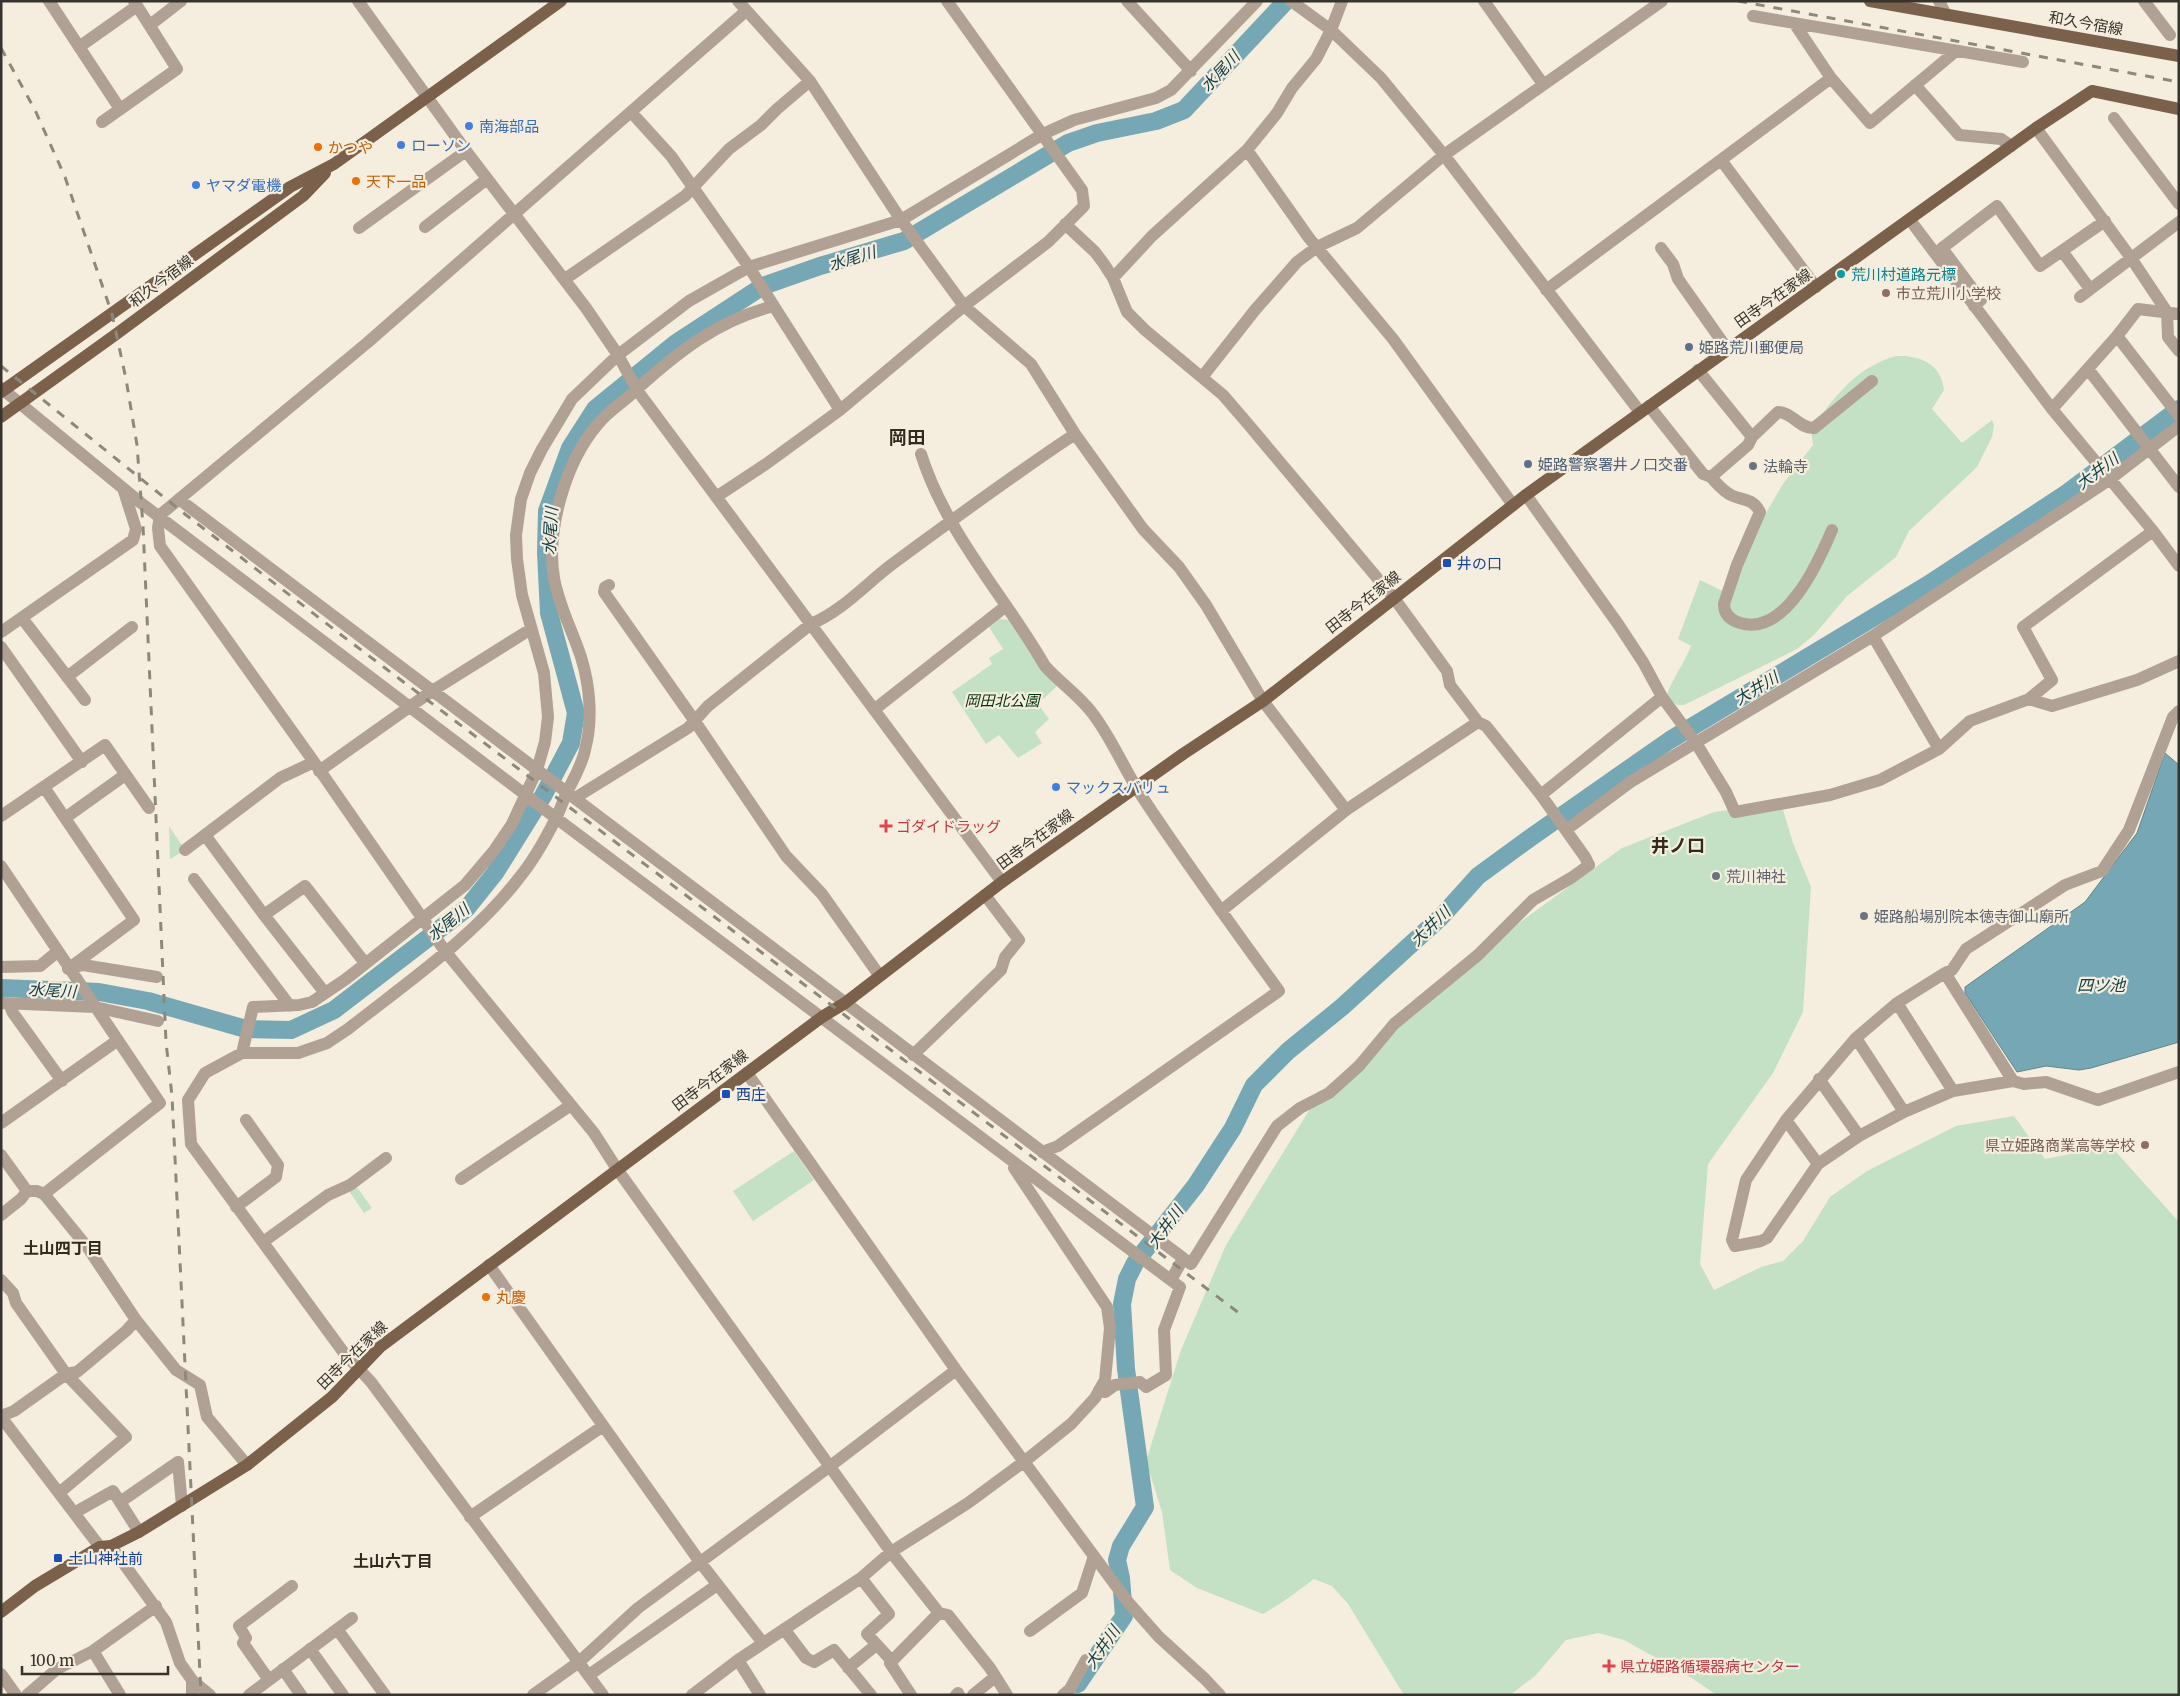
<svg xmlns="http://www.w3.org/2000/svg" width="2180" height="1696" font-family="Merriweather,'Noto Sans JP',serif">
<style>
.green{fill:#c4e1c5}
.water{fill:#76a7b4;stroke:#63848c}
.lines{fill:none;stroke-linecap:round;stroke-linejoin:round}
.river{stroke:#76a7b4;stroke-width:18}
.minor{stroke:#b0a194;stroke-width:12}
.major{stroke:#7b614b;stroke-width:12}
.rail{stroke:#8d887d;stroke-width:3;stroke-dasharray:9 9;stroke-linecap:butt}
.shop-dot{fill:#3f7fe0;stroke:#f5eddd;stroke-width:2}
.food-dot{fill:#e8710a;stroke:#f5eddd;stroke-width:2}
.culture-dot{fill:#0f9aa8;stroke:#f5eddd;stroke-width:2}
.education-dot{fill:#8d6e63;stroke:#f5eddd;stroke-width:2}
.service-dot{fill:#5c6f8a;stroke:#f5eddd;stroke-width:2}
.worship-dot{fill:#6b7280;stroke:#f5eddd;stroke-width:2}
.transit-dot{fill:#1a4fb4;stroke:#f5eddd;stroke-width:2}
.health-dot{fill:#e0444e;stroke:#f5eddd;stroke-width:2}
.labels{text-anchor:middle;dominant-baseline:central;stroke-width:4.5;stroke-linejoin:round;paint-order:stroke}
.street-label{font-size:15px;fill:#37342e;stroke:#f5eddd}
.shop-label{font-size:15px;fill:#366cbe;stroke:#f5eddd;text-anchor:start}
.food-label{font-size:15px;fill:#c56008;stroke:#f5eddd;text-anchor:start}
.culture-label{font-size:15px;fill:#0d838f;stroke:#f5eddd;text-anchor:start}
.education-label{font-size:15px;fill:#785e54;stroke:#f5eddd;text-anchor:start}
.service-label{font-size:15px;fill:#4e5e75;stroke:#f5eddd;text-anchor:start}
.worship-label{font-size:15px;fill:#5b616d;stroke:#f5eddd;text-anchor:start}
.transit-label{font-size:15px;fill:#164399;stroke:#f5eddd;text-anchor:start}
.park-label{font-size:15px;font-style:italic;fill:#00350d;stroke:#f5eddd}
.health-label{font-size:15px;fill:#be3a42;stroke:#f5eddd;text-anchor:start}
.water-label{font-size:16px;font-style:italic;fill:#13404b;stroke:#f5eddd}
.neighbourhood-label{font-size:16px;font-weight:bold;fill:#312b1f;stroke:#f5eddd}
.quarter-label{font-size:18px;font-weight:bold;fill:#312b1f;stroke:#f5eddd}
</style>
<rect width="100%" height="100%" fill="#f5eddd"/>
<path class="green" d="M 1896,356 C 1919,355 1941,363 1944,390 L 1932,409 L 1962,443 L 1992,420 L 1994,425 L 1992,437 L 1977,467 L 1909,531 L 1896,557 L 1847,596 L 1814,635 L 1797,649 L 1684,705 L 1677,705 L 1666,697 C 1672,679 1684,664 1691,646 L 1678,639 L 1700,580 L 1729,594 L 1756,530 L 1783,484 L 1813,445 L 1811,430 C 1833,398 1856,367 1896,356 Z
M 999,619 L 1011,620 L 1058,685 L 1038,704 L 1049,719 L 1035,732 L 1042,743 L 1018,758 L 999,735 L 986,744 L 952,692 L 992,664 L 989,658 L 1003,649 L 989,627 Z
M 1781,803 L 1793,843 L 1811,887 L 1803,1012 L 1773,1073 L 1708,1164 L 1700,1264 L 1714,1290 L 1761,1267 L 1783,1261 L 1803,1241 L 1830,1197 L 1867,1171 L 1956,1126 L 2014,1116 L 2045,1159 L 2070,1154 L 2099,1139 L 2117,1153 L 2179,1222 L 2179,1695 L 1717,1695 L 1690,1677 L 1624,1640 L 1598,1633 L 1566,1640 L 1535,1676 L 1510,1695 L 1404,1695 L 1348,1604 L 1332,1586 L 1314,1579 L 1287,1599 L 1263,1614 L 1197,1588 L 1170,1570 L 1162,1512 L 1146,1461 L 1181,1350 L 1226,1245 L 1313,1104 L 1417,997 L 1622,848 L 1714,812 Z
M 169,826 L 185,850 L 170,859 Z
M 794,1151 L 814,1180 L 753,1221 L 733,1191 Z
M 356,1186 L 372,1208 L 364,1213 L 349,1191 Z"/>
<path class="water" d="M 2165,753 L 2179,765 L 2179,1042 L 2091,1068 L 2079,1070 L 2046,1066 L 2017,1072 L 1965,993 L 1965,987 L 2085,902 L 2137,833 Z"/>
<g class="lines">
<path class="river" d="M 1,988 L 99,992 L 148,1001 L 246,1029 L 291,1030 L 334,1010 L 467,908 L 495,873 L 543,796 L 571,743 L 576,713 L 549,613 L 546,553 L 547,511 L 570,448 L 595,409 L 676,343 L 763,286 L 820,266 L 904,241 L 1068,143 L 1097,133 L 1156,121 L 1184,110 L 1286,1
M 1078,1684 L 1124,1616 L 1121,1578 L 1117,1560 L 1121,1546 L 1145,1507 L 1126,1369 L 1122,1304 L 1127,1279 L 1135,1263 L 1196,1185 L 1233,1128 L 1254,1085 L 1288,1051 L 1342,1007 L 1441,917 L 1478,876 L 1530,838 L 1670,740 L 1929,584 L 2067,493 L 2179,409"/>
<path class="minor" d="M 49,1 L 120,109
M 358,1 L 466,151 L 586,308 L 618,355 L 637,390 L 1002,882
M 738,1 L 810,81 L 901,220 L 964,306 L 1031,364 L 1075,434 L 1143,529 L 1179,567 L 1206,605 L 1263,701 L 1346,810
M 1127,1 L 1191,71
M 1291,1 L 1331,30 L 1381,78 L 1444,155 L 1640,412
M 1484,1 L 1543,84
M 1939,1 L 1946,15
M 2144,1 L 2170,35
M 746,11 L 367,343 L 160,515 L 158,528 L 160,546 L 314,762 L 445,951 L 594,1133 L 617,1169 L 891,1552 L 939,1613 L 948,1615 L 990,1668 L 1007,1695
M 1753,16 L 2023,62
M 1794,23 L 1831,78 L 1870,123 L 1956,51
M 150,25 L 181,1
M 79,47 L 137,6
M 1915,85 L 1959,135 L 2001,139 L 2011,146
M 631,112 L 671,156 L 749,267 L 840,410
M 2114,118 L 2179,204
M 102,122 L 177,69 L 134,1
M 2036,128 L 2131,258 L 2167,312 L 2168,337 L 2179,351
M 1247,150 L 1309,238 L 1393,339 L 1513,505
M 1721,160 L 1816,287
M 1910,220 L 2052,409 L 2153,531 L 2179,566
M 425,227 L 487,179
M 359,228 L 466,151
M 1661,248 L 1673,264 L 1678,279 L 1728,350
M 2062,251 L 2090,289
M 1113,278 L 1152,236 L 1247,150 L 1277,113 L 1292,88 L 1316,59 L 1331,30 L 1342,1
M 565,279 L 685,196 L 729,149 L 761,125 L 777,109 L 810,81
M 1546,290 L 1831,78
M 2080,297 L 2179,222
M 1974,306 L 1981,300 L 1942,248 L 1997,206 L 2040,266 L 2105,221
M 2117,336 L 2179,416
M 2088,369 L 2179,487
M 1203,376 L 1255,310 L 1297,262 L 1317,247 L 1357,228 L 1444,155 L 1662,1
M 1,388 L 141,503 L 556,818 L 1180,1287 L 1164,1330 L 1166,1375 L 1146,1387 L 1140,1382 L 1115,1385 L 1105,1392 L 1099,1390
M 1649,406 L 1703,474 L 1711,477 L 1748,445 L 1752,437 L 1698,370
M 2052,409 L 2117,336 L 2138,309 L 2179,314
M 1752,437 L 1778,412 C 1792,412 1800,429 1814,428 L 1872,381
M 921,454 C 946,533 1004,595 1045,666 C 1060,683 1079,695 1093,714 C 1112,739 1124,769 1141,795 C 1185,862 1232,926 1279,991 L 1058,1146 L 1042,1152
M 1711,477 C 1717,484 1725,493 1733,496 C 1746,501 1753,499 1760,512 L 1737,565 L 1724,604 C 1724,614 1730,620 1740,623 C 1785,637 1818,563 1832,530
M 1526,495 L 1618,624 L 1643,662 L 1662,697 L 1696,743 L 1726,792 L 1735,812 L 1830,795 L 1880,780 L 1939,749 L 1970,721 L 2029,699 L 2052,706 L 2137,680 L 2179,661
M 716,497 L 766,464 L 840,410 L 964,306 L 1048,242 L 1084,206 L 1082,190 L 947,1
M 180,500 L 1191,1264 L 1277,1126 L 1300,1108 L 1329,1093 L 1359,1066 L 1394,1024 L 1478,955 L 1533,900 L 1571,878 L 1589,865 L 1585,857 L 1541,795 L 1486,726 L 1478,722 L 1450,685 L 1447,671 L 1394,598 L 1248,424 L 1223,395 L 1145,330 L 1127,312 L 1113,278 L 1104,264 L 1095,252 L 1065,224
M 609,585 L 605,587 L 604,592 L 694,720 L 786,856 L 822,894 L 879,975
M 22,618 L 85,700
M 1,632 L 133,540 L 136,529 L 123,488
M 1873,636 L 1939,749
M 1,647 L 82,762
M 67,677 L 132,627
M 2029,699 L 2052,680 L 2023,627 L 2153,531
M 875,709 L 1006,606
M 2179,711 L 2173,717 L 2129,830 L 2102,871 L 2065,885 L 1966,949 L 1952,970 L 1945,973 L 1897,1003 L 1856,1038 L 1786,1120 L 1746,1180 L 1732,1240 L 1735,1246 L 1761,1241 L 1767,1238 L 1818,1164 L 1859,1136 L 1904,1112 L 1953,1091 L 2013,1081 L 2024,1084 L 2046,1082 L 2098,1100 L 2179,1072
M 319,771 L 432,691 L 531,629
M 44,787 L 134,920 L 68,969
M 1541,795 L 1662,697
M 575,798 L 688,728 L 708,706 L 811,624 C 842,611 865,585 891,565 C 952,520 1012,476 1075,434
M 1,816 L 105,745 L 149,808
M 65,818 L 125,775
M 1566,830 L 1632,781 L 1873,636 L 2109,480 L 2179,426
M 205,835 L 264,915 L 325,993
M 185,850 L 280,778 L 314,762
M 1,866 L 160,1103 L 44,1194
M 194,879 L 290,1006
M 1221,911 L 1346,810 L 1478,722
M 264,915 L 305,886 L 365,963
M 1,967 L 40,966 L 57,952
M 71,968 L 83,965 L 157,977
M 1945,973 L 2013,1081
M 1,1003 L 95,1007 L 158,1021
M 1897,1003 L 1953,1091
M 9,1004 L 13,1013 L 62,1081
M 1856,1038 L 1904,1112
M 242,1053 L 253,1007 L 299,1005 L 312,1002 L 346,979 L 465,885 L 493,852 L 512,824 L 537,770 L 545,742 L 548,717 L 544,673 L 522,595 L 517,559 L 516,535 L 521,499 L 530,473 L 542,449 L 572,399 L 618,355 L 689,301 L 749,267 L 901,220 L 1043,134 L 1074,120 L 1156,98 L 1171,90 L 1257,1
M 913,1055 L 1001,970 L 1005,957 L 1019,940 L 985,895
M 747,1073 L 956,1370 L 1128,1602 L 1159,1637 L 1205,1679 L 1220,1695
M 1819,1079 L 1859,1136
M 1786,1120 L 1818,1164
M 1,1123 L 118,1040
M 1,1155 L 27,1191
M 461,1179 L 571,1105
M 27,1191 L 37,1191 L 44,1194 L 88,1248 L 136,1320 L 176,1370 L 200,1385 L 207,1417 L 247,1465
M 236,1207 L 276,1177 L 278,1165 L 246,1120
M 1,1215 L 21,1199 L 27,1191
M 263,1242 L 328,1195 L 350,1185 L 386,1158
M 489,1265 L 700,1562 L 763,1643
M 1,1280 L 13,1293 L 16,1303 L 66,1374 L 126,1437 L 59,1493
M 1171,1280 L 1183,1259
M 1,1416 L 14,1411 L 66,1374 L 77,1372 L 126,1331 L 136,1320
M 1,1417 L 100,1547
M 120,1502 L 178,1462 L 182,1506
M 74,1513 L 113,1491 L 139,1532
M 470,1517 L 603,1426
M 111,1546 L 166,1622 L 180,1663 L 192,1680 L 210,1695
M 861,1578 L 889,1614 L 867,1634 L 892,1661
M 337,1629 L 385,1695
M 784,1629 L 806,1658 L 814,1662 L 834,1650 L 871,1695
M 1030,1631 L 1082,1593 L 1094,1556
M 310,1649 L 343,1695
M 93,1651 L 120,1695
M 738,1660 L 760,1695
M 848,1668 L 876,1645
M 283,1669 L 301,1695
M 1,1674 L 16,1695
M 589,1675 L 717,1585
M 192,1680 L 192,1695
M 269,1680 L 243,1643 L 246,1638 L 239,1626 L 292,1586
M 27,1695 L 57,1669 L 93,1651 L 156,1606
M 249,1695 L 352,1618
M 533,1695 L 579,1662 L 638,1608 L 829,1467 L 956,1370
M 603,1695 L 371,1382 L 344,1353 L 191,1144 L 188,1100 L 205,1073 L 242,1053 L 298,1053 L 327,1043 L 348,1029 C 405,984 475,936 519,878 C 533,861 546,838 556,818 C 560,810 563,801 567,792 C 574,778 582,765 585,750 C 593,720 590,686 581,657 C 572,630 559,606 554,578 C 546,529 566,461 598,424 C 609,410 624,402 636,390 C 678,352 718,320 774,306
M 692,1695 L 738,1660 L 861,1578 L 891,1552 L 968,1503 L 1025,1461 L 1071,1424 L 1095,1398 L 1105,1380 L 1110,1328 L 1107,1307 L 1014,1168
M 911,1695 L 890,1663 L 939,1613
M 956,1695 L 958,1693 L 959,1695
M 973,1695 L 995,1677
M 1063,1695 L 1070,1689 L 1086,1660"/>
<path class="major" d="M 1870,1 L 2179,56
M 1,392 L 290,187 L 334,164 L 561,1
M 1,417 L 115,335 L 303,196 L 325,173
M 1,1612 L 35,1586 L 100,1547 L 111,1546 L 139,1532 L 247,1465 L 332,1397 L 380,1347 L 822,1017 L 845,1003 L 1002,882 L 1183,754 L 1263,701 L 1526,495 L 2036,128 L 2092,91 L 2179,109"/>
<path class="rail" d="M 1738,1 L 2179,82
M 1,48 L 35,110 L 65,177 L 112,314 L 126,379 L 137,445 L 143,526 L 166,1042 L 172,1096 L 201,1695
M 1,366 L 181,511 L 340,634 L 1239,1313"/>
</g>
<g class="shop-dot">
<circle cx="469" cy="126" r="5"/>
<circle cx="401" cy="145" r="5"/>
<circle cx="196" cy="185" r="5"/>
<circle cx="1056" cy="787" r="5"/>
</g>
<g class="food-dot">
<circle cx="318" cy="147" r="5"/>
<circle cx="356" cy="181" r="5"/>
<circle cx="486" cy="1297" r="5"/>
</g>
<circle class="culture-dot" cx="1841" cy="274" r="5"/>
<g class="education-dot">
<circle cx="1886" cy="293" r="5"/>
<circle cx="2145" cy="1145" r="5"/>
</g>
<g class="service-dot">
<circle cx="1689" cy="347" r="5"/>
<circle cx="1528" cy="464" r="5"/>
</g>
<g class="worship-dot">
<circle cx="1753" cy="466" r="5"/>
<circle cx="1716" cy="876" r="5"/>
<circle cx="1864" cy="916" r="5"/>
</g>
<g class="transit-dot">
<rect x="1442" y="558" width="10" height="10" rx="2.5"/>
<rect x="721" y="1089" width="10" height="10" rx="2.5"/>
<rect x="53" y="1553" width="10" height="10" rx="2.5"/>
</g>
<g class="health-dot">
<path d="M883.5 818.5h5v5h5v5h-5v5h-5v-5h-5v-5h5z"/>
<path d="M1606.5 1658.5h5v5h5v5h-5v5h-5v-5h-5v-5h5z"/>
</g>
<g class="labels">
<g class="street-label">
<text transform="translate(2086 23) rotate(10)">和久今宿線</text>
<text transform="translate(161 281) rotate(-37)">和久今宿線</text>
<text transform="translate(1773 298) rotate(-35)">田寺今在家線</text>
<text transform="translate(1363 602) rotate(-38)">田寺今在家線</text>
<text transform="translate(1035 839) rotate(-36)">田寺今在家線</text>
<text transform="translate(710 1080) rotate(-37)">田寺今在家線</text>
<text transform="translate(352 1355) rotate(-44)">田寺今在家線</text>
</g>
<g class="shop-label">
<text x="479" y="126">南海部品</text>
<text x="411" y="145">ローソン</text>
<text x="206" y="185">ヤマダ電機</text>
<text x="1066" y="787">マックスバリュ</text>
</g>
<g class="food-label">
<text x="328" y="147">かつや</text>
<text x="366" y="181">天下一品</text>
<text x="496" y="1297">丸慶</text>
</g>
<g class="culture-label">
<text x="1851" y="274">荒川村道路元標</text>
</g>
<g class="education-label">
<text x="1896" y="293">市立荒川小学校</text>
<text x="2135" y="1145" text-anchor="end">県立姫路商業高等学校</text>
</g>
<g class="service-label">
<text x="1699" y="347">姫路荒川郵便局</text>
<text x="1538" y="464">姫路警察署井ノ口交番</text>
</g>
<g class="worship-label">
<text x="1763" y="466">法輪寺</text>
<text x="1726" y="876">荒川神社</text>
<text x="1874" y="916">姫路船場別院本徳寺御山廟所</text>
</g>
<g class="transit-label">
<text x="1457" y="563">井の口</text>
<text x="736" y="1094">西庄</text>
<text x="68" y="1558">土山神社前</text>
</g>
<g class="park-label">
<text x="1002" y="700">岡田北公園</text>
</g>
<g class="health-label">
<text x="896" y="826">ゴダイドラッグ</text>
<text x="1620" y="1666">県立姫路循環器病センター</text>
</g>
<g class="water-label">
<text transform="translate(1220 71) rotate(-47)">水尾川</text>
<text transform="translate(852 258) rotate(-17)">水尾川</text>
<text transform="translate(2097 471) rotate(-37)">大井川</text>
<text transform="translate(550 531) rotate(-87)">水尾川</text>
<text transform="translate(1756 688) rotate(-31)">大井川</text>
<text transform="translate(448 922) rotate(-39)">水尾川</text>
<text transform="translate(1430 926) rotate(-44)">大井川</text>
<text x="2101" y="985">四ツ池</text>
<text transform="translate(52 990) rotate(3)">水尾川</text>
<text transform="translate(1165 1227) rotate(-54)">大井川</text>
<text transform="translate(1102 1647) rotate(-55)">大井川</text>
</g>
<g class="neighbourhood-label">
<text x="63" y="1248">土山四丁目</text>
<text x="393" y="1561">土山六丁目</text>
</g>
<g class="quarter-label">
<text x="907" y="437">岡田</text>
<text x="1678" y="845">井ノ口</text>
</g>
</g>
<rect width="2180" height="1696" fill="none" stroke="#37342e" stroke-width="5"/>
<path d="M22 1666v8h146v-8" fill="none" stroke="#37342e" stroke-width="2.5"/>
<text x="30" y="1666" font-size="15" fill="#37342e" stroke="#f5eddd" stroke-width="4" paint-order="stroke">100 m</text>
</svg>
